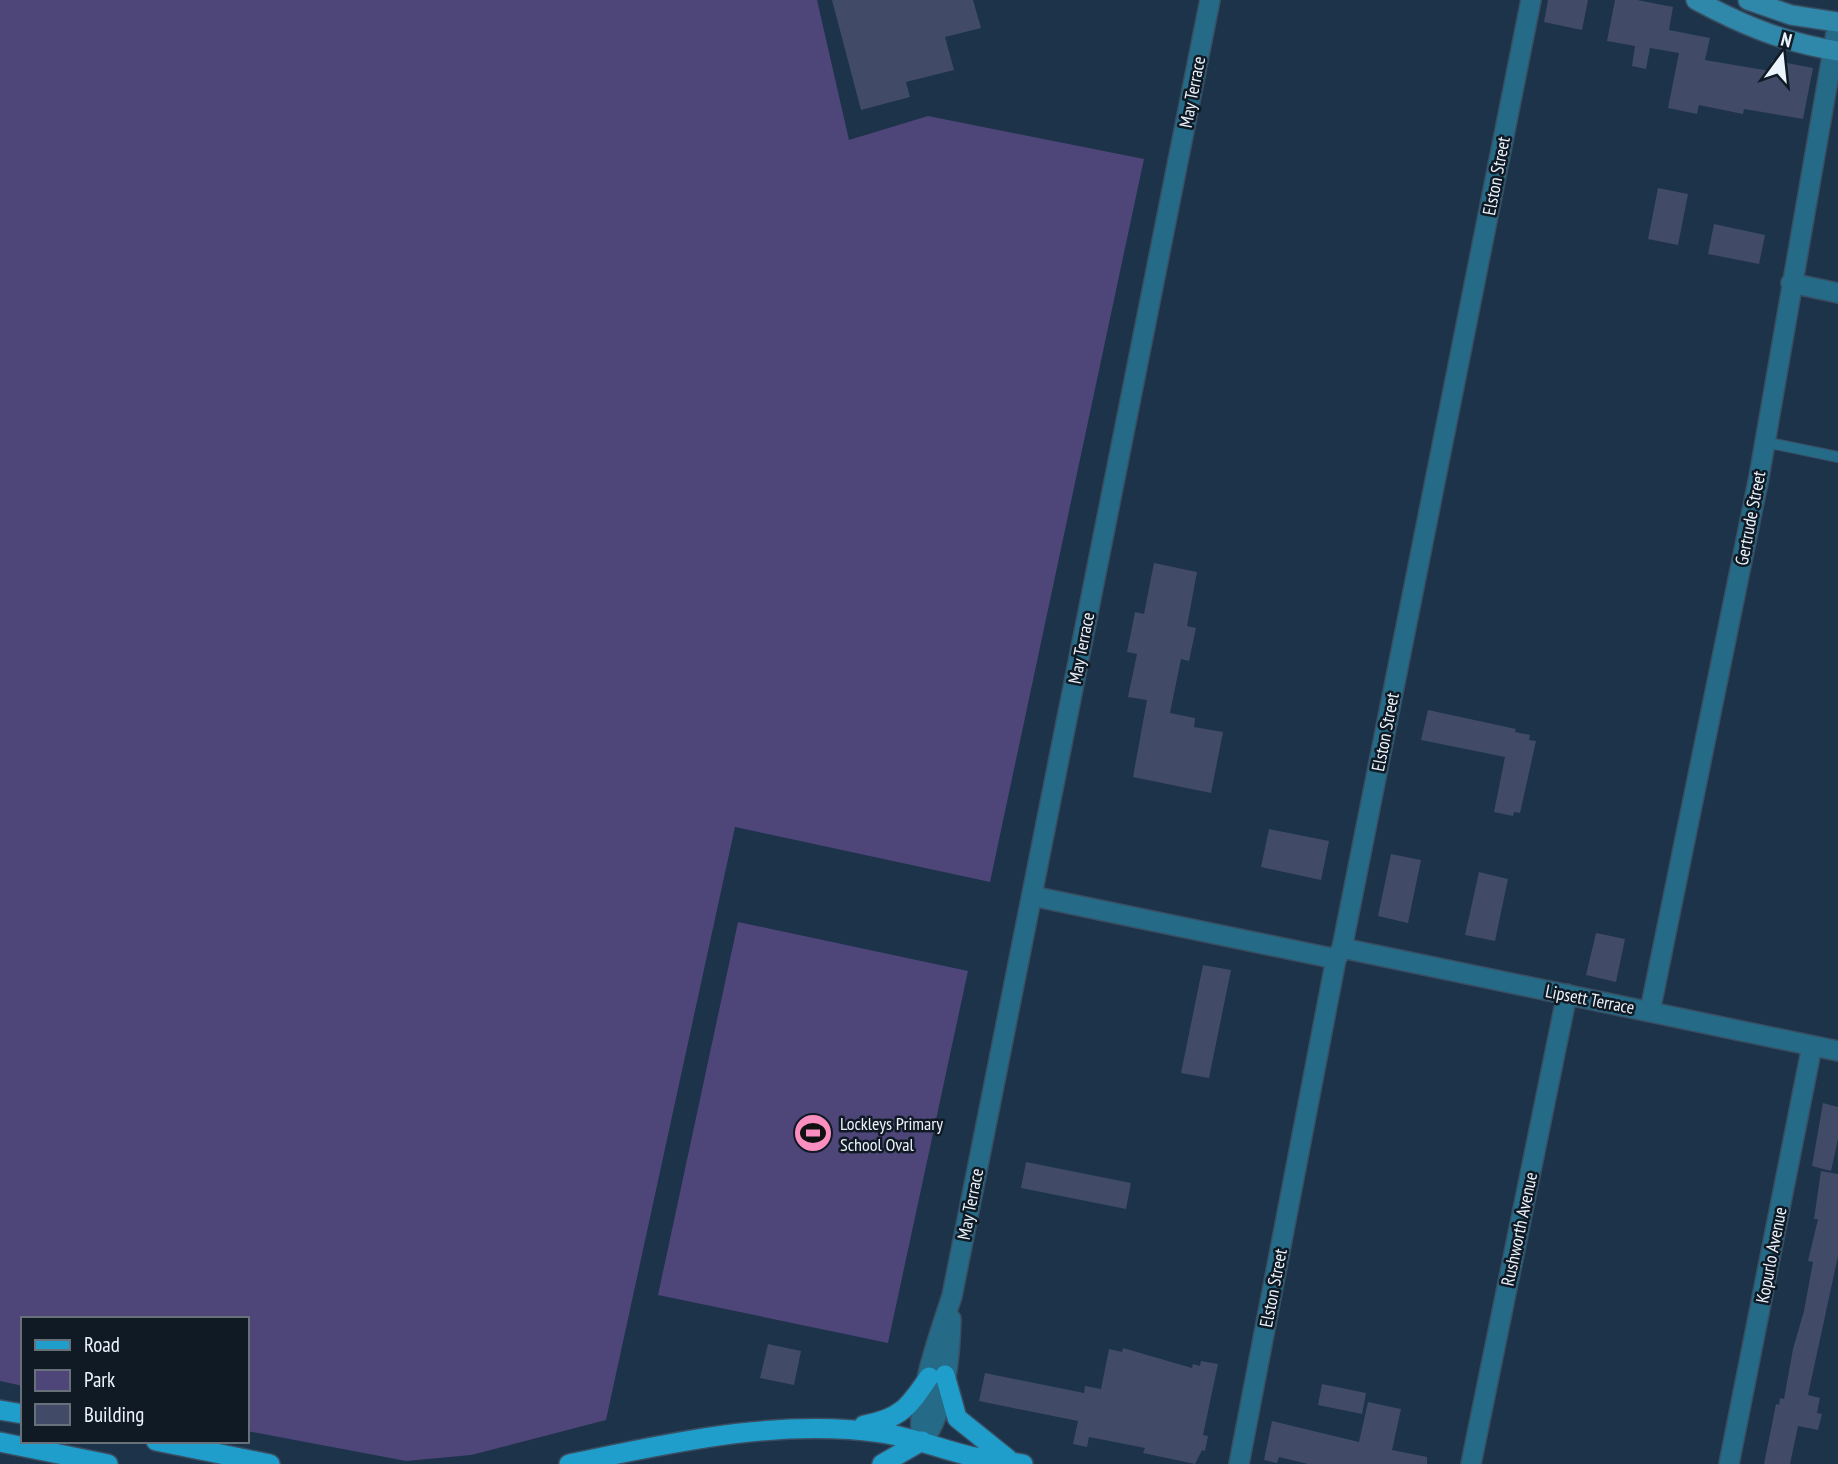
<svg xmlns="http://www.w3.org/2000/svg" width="1838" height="1464" font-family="'PT Sans Narrow',sans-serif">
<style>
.green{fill:#4e4579}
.building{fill:#414b67}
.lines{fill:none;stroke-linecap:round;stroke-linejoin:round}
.service-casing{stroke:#394e62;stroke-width:12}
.minor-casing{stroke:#394e62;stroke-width:22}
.tertiary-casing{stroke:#394e62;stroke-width:22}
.secondary-casing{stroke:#394e62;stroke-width:22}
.primary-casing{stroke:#394e62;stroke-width:22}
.service{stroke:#256a86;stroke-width:10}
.minor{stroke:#256a86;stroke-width:19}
.tertiary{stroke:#256a86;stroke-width:19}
.secondary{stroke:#2f87aa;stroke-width:19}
.primary{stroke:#209ecb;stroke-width:19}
.labels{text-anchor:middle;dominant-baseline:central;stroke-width:5;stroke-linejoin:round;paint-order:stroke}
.street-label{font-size:18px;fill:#ebf3fc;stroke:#101a24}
.poi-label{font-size:18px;fill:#ebf3fc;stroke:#101a24;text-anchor:start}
</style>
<rect width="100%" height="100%" fill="#1c3349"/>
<path class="green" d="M 0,0 L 817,0 L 849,140 L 928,116 L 1144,159 L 990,882 L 735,827 L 606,1420 L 471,1455 L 406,1461 L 247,1431 L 247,1319 L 23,1319 L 23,1386 L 0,1381 Z
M 738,922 L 968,971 L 888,1343 L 658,1295 Z"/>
<path class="building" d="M 832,0 L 973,0 L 981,28 L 945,37 L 954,70 L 906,82 L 910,97 L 861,110 Z
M 1548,0 L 1588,0 L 1582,30 L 1544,22 Z
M 1615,0 L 1637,0 L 1673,7 L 1669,30 L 1710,38 L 1705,60 L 1770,71 L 1772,60 L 1813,68 L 1803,119 L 1744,109 L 1743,114 L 1699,105 L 1697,114 L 1668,108 L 1679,53 L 1650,48 L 1646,69 L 1632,66 L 1635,46 L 1607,41 Z
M 1658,188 L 1688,194 L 1678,245 L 1648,239 Z
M 1714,224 L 1765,235 L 1759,264 L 1708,254 Z
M 1154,563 L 1197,572 L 1187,626 L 1196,628 L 1189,661 L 1181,659 L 1170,713 L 1195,718 L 1194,727 L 1223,732 L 1211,793 L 1133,777 L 1147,700 L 1128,697 L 1137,654 L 1127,652 L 1135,612 L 1144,614 Z
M 1428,710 L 1516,729 L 1515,732 L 1530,735 L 1529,740 L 1536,741 L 1520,813 L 1514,812 L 1513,816 L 1494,812 L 1505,757 L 1421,740 Z
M 1269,829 L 1329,841 L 1321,880 L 1261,867 Z
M 1391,854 L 1421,860 L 1408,923 L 1378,916 Z
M 1479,872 L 1508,879 L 1495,941 L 1465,935 Z
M 1596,933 L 1625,939 L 1616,982 L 1586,975 Z
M 1203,965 L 1231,970 L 1209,1078 L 1181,1073 Z
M 1823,1103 L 1838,1107 L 1838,1139 L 1831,1171 L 1812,1166 Z
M 1026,1162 L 1131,1183 L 1126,1209 L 1021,1188 Z
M 1821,1171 L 1838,1174 L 1838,1256 L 1808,1395 L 1820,1398 L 1817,1413 L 1822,1414 L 1818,1430 L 1798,1426 L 1790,1464 L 1764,1464 L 1776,1404 L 1779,1405 L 1780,1398 L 1784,1399 L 1793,1349 L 1804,1311 L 1813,1262 L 1808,1261 L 1818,1219 L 1814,1219 Z
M 768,1344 L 801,1351 L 794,1385 L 760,1378 Z
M 1123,1348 L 1192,1368 L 1193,1364 L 1200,1366 L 1201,1361 L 1218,1364 L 1203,1435 L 1208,1436 L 1205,1451 L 1202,1450 L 1195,1464 L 1143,1453 L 1145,1448 L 1089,1437 L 1087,1447 L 1073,1444 L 1078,1421 L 979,1401 L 985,1373 L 1084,1393 L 1085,1386 L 1101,1389 L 1109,1349 L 1122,1352 Z
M 1322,1384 L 1366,1393 L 1362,1414 L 1318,1405 Z
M 1368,1402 L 1401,1409 L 1392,1450 L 1427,1457 L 1427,1464 L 1308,1464 L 1279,1457 L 1277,1463 L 1264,1460 L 1272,1421 L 1359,1442 Z"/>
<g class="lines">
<defs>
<path id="service" d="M 1765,442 L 1838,457"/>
<path id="minor" d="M 1791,283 L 1838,293
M 1032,896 L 1336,959
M 1342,948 L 1838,1051
M 1650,1011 L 1759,477 L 1838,22
M 1239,1464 L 1336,959 L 1342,948 L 1531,0
M 1471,1464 L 1567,994
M 1729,1464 L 1812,1046"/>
<path id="tertiary" d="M 922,1441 C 915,1400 939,1336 952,1296 L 1210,0
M 922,1441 C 945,1415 950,1354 951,1319"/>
<path id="secondary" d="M 1696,0 C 1742,25 1786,43 1838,51
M 1748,0 L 1791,15 L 1838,22"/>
<path id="primary" d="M 945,1375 L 957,1418 L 1008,1459
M 0,1410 L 23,1414
M 864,1425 C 900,1419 909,1407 929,1377
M 156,1441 L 270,1464
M 0,1442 L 108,1464
M 569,1464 C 671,1443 777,1418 882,1433 C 912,1437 940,1449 970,1456 C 988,1459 1005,1461 1023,1464
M 882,1464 L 922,1441"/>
</defs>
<use href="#service" class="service-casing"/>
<use href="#minor" class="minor-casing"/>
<use href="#tertiary" class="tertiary-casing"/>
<use href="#secondary" class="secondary-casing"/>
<use href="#primary" class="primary-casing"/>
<use href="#service" class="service"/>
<use href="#minor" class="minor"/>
<use href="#tertiary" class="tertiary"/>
<use href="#secondary" class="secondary"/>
<use href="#primary" class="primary"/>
</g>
<defs>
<symbol id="stadium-disc" viewBox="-11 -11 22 22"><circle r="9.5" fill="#fd8ec0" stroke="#101a24"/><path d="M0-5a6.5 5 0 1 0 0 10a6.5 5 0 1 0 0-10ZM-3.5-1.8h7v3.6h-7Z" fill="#111"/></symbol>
</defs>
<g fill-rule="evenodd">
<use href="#stadium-disc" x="791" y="1111" width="44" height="44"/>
</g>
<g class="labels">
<g class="street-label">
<text transform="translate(1192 92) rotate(-79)">May Terrace</text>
<text transform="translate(1496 176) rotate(-79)">Elston Street</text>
<text transform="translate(1750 518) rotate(-79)">Gertrude Street</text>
<text transform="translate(1081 648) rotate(-79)">May Terrace</text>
<text transform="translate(1385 732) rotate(-79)">Elston Street</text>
<text transform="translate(1590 999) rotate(11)">Lipsett Terrace</text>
<text transform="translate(970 1204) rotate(-79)">May Terrace</text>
<text transform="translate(1519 1229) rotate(-78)">Rushworth Avenue</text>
<text transform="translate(1771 1255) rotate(-79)">Kopurlo Avenue</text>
<text transform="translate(1273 1288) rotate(-79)">Elston Street</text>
</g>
<g class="poi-label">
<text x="840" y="1123">Lockleys Primary<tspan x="840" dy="21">School Oval</tspan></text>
</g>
</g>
<rect x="21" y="1317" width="228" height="126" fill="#101a24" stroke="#68717a" stroke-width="2"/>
<rect x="35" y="1340" width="35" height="10" fill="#209ecb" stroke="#68717a" stroke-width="2"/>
<text x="84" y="1352" font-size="21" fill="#ebf3fc">Road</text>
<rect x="35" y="1370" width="35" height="21" fill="#4e4579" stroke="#68717a" stroke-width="2"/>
<text x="84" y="1387" font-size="21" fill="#ebf3fc">Park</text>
<rect x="35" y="1404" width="35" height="21" fill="#414b67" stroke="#68717a" stroke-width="2"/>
<text x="84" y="1422" font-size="21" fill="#ebf3fc">Building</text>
<g transform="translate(1782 56) rotate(15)" stroke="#101a24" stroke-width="5" paint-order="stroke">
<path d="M0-5L12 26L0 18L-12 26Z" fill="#ebf3fc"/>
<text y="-10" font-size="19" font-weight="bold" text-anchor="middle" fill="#ebf3fc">N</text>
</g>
</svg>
